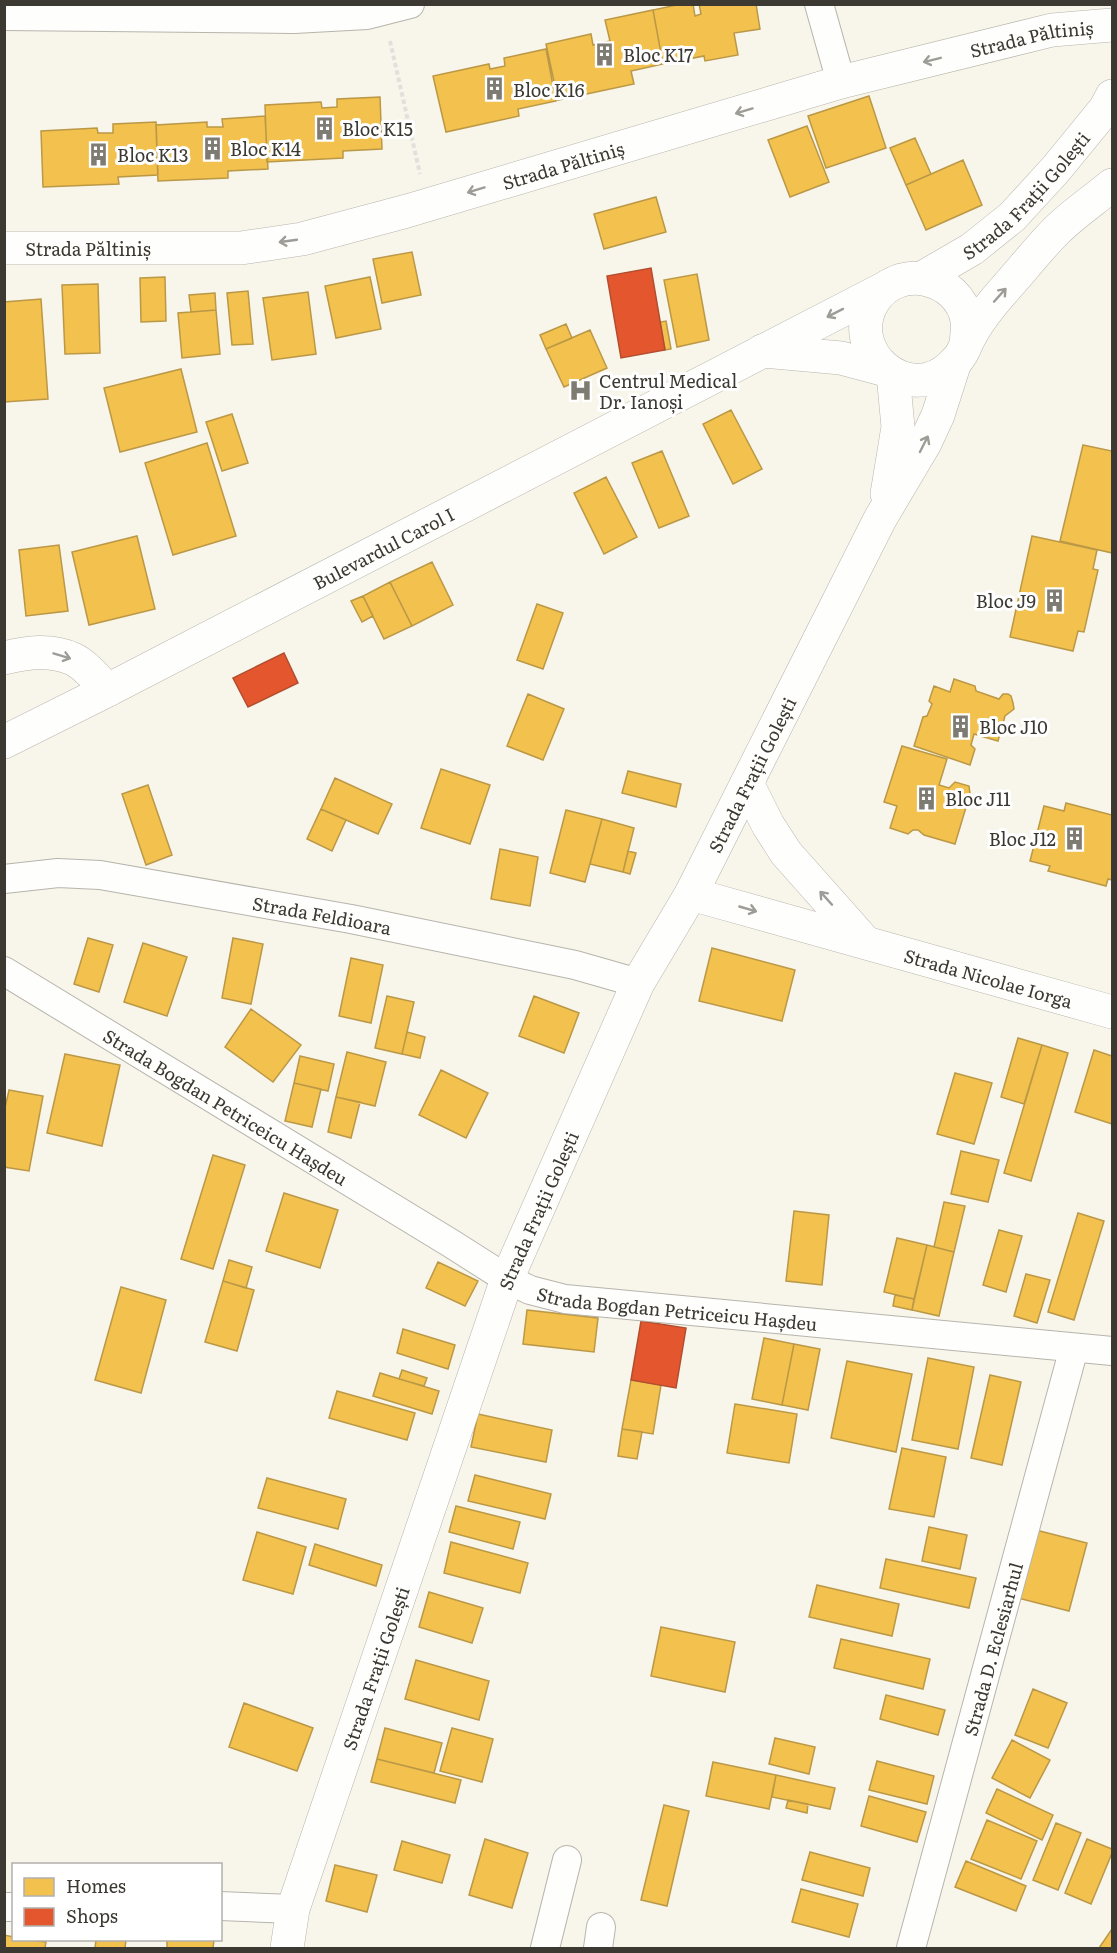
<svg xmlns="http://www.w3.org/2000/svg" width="1117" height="1953" font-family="Literata,serif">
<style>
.homes{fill:#f2c14e;stroke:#bb9846;stroke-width:1.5}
.shops{fill:#e4572e;stroke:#b24e2f;stroke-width:1.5}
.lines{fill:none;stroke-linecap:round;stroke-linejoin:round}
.street-casing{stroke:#b7b4ac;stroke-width:30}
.secondary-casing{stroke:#b7b4ac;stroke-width:34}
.path{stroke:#e1e0dd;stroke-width:4;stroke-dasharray:4.5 3;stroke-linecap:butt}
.street{stroke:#fefefc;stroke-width:28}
.secondary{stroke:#fefefc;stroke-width:33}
.oneway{stroke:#9d9c97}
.labels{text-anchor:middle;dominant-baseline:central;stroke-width:6;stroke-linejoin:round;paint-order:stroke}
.street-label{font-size:18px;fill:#3c3932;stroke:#fff}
.poi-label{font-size:18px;fill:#3c3932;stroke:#fff;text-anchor:start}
</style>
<rect width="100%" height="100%" fill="#f8f5eb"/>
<path class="homes" d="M 681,4 L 693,4 L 695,16 L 701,14 L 699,4 L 756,4 L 760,29 L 734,33 L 738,55 L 705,61 L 704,56 L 663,64 L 653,10 Z
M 653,10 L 663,64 L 631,71 L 634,84 L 558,100 L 546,44 L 591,34 L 593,45 L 610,41 L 605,20 Z
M 546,49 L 556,101 L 518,109 L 519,116 L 446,132 L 433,76 L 489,64 L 490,69 L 505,66 L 504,58 Z
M 869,96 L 886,148 L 826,168 L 808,116 Z
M 380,97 L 382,149 L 343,151 L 343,158 L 267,162 L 265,105 L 321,102 L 322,108 L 337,107 L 337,99 Z
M 265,116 L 268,169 L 228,171 L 228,178 L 158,181 L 156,125 L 207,122 L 207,127 L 223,127 L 222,119 Z
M 156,122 L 158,175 L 118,177 L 119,184 L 43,187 L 41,131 L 97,128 L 98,133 L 113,133 L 113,124 Z
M 807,126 L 829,182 L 790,197 L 768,140 Z
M 915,138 L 931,174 L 906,185 L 890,148 Z
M 963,160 L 982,205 L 926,230 L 906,185 Z
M 656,197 L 666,232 L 604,249 L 594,214 Z
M 412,252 L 421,295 L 382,303 L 373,259 Z
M 697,274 L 709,340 L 677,347 L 664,280 Z
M 165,277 L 166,321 L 141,322 L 140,278 Z
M 370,277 L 381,329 L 336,338 L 325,286 Z
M 98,284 L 100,353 L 65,354 L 62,285 Z
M 248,291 L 253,344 L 232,345 L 227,293 Z
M 308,292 L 316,354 L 272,360 L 263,298 Z
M 215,293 L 216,310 L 191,312 L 189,295 Z
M 41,299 L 48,399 L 4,402 L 4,302 Z
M 216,310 L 220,354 L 182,358 L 178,313 Z
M 666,321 L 671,349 L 665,350 L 660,322 Z
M 566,324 L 572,338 L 546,349 L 540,335 Z
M 590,330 L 607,368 L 564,387 L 546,349 Z
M 181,369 L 197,432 L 120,452 L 104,388 Z
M 731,410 L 762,469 L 733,484 L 703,424 Z
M 232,414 L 248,463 L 222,471 L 206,422 Z
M 207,443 L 236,536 L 173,555 L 145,463 Z
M 1083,445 L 1112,451 L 1112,553 L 1060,541 Z
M 662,451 L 689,516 L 659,528 L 632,463 Z
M 606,477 L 637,537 L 604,554 L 574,493 Z
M 137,536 L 155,609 L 89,625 L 72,552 Z
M 1032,536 L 1097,550 L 1093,569 L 1098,570 L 1084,632 L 1078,631 L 1073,651 L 1010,637 Z
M 59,545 L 68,611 L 26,616 L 19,550 Z
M 432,562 L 453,605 L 412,626 L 390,582 Z
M 390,582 L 412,626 L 384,639 L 363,596 Z
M 363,596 L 373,616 L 362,622 L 351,601 Z
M 537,604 L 563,613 L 543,669 L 517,660 Z
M 954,679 L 975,686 L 976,691 L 999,699 L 1003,694 L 1008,694 L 1011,696 L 1013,703 L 1014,709 L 1005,716 L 998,741 L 974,734 L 971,745 L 975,749 L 970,765 L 914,746 L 923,717 L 927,716 L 932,704 L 929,701 L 934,686 L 950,692 Z
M 528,694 L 564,709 L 543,760 L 507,746 Z
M 902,746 L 947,759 L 939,785 L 949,788 L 955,782 L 969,786 L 970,794 L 955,844 L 924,835 L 918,830 L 913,830 L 908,834 L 890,828 L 897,806 L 884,802 Z
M 441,769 L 490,785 L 470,844 L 421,828 Z
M 628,771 L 681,784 L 676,807 L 622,793 Z
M 335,778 L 392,804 L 378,834 L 321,809 Z
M 148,785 L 172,855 L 146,865 L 122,794 Z
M 1066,803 L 1112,815 L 1112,880 L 1108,879 L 1106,886 L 1048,871 L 1050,866 L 1030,861 L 1044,806 L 1064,811 Z
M 321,809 L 346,820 L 332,851 L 307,839 Z
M 566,810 L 602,819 L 585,882 L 550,873 Z
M 602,819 L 634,828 L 623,872 L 590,864 Z
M 500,849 L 538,857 L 530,906 L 491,899 Z
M 628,851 L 636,853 L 630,874 L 623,872 Z
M 88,938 L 113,945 L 99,992 L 74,984 Z
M 233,938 L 263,944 L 251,1004 L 222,998 Z
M 143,943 L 187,957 L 167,1016 L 124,1002 Z
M 712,948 L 795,970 L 782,1021 L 699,1001 Z
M 351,958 L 383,965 L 371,1023 L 339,1016 Z
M 387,996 L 414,1002 L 402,1054 L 375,1048 Z
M 534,996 L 579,1013 L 564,1053 L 519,1036 Z
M 251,1009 L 301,1045 L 273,1082 L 225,1047 Z
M 407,1032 L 425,1037 L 420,1058 L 402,1054 Z
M 1018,1038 L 1042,1045 L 1024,1104 L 1001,1097 Z
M 1042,1045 L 1068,1053 L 1031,1181 L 1004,1173 Z
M 1094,1050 L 1112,1056 L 1112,1124 L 1075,1112 Z
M 347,1052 L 386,1062 L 375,1106 L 336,1097 Z
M 65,1054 L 120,1065 L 102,1146 L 47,1133 Z
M 300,1056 L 334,1064 L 328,1091 L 294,1083 Z
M 441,1070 L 488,1093 L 466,1138 L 419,1115 Z
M 955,1073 L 992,1083 L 974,1144 L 937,1134 Z
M 294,1083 L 321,1089 L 312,1127 L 285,1121 Z
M 9,1090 L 43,1096 L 29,1171 L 4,1167 L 4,1112 Z
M 336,1097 L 360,1102 L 351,1138 L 328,1132 Z
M 961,1151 L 999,1160 L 988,1202 L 951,1194 Z
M 213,1155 L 245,1165 L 213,1269 L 181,1259 Z
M 284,1193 L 338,1210 L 320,1268 L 266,1251 Z
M 944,1202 L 965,1206 L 954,1252 L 934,1247 Z
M 794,1211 L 829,1215 L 822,1285 L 786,1281 Z
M 1078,1213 L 1104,1221 L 1074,1320 L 1048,1312 Z
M 999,1230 L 1022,1236 L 1006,1292 L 983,1285 Z
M 897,1238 L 927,1245 L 914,1299 L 884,1292 Z
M 927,1245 L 954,1252 L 939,1316 L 912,1310 Z
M 229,1260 L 252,1267 L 246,1288 L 223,1281 Z
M 438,1262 L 478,1281 L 465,1306 L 426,1288 Z
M 1026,1274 L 1050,1280 L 1037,1323 L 1014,1316 Z
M 223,1281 L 254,1290 L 237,1351 L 205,1342 Z
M 121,1287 L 166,1300 L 141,1393 L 95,1380 Z
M 895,1295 L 914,1299 L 912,1310 L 893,1306 Z
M 527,1310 L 598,1318 L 594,1352 L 523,1344 Z
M 403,1329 L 455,1345 L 448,1369 L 397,1353 Z
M 764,1338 L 794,1344 L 782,1405 L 752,1399 Z
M 794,1344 L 820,1349 L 808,1410 L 782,1405 Z
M 928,1358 L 974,1367 L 958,1449 L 912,1440 Z
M 847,1361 L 912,1374 L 896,1452 L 831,1438 Z
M 402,1370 L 427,1378 L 424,1386 L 399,1379 Z
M 380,1373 L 439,1391 L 432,1414 L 373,1396 Z
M 990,1375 L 1021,1382 L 1002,1465 L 971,1458 Z
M 631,1380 L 661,1385 L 653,1434 L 622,1429 Z
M 337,1391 L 415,1413 L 407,1440 L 329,1418 Z
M 735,1404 L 797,1414 L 789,1463 L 727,1453 Z
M 478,1414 L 552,1430 L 546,1462 L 471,1447 Z
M 622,1429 L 642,1432 L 637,1459 L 618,1456 Z
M 902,1448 L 946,1457 L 934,1517 L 889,1509 Z
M 475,1475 L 551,1494 L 545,1519 L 468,1501 Z
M 267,1478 L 346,1499 L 338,1529 L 258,1508 Z
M 456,1506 L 520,1522 L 513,1549 L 449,1532 Z
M 929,1527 L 967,1535 L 960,1569 L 922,1561 Z
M 1032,1529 L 1087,1543 L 1069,1611 L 1014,1597 Z
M 257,1532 L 306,1547 L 293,1594 L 243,1580 Z
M 451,1542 L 528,1563 L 520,1593 L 444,1573 Z
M 315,1544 L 382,1565 L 376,1586 L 309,1565 Z
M 886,1559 L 976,1578 L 969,1608 L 880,1588 Z
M 817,1585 L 899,1604 L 892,1636 L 809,1617 Z
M 429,1592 L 483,1608 L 472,1643 L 419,1627 Z
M 661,1627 L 735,1642 L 725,1692 L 651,1676 Z
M 841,1639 L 930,1659 L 923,1689 L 834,1668 Z
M 416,1660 L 489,1681 L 479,1720 L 405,1699 Z
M 1033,1689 L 1067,1703 L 1048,1748 L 1015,1735 Z
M 886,1695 L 945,1710 L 938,1735 L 880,1719 Z
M 244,1703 L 313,1728 L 297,1771 L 229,1747 Z
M 385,1728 L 442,1743 L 434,1773 L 377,1759 Z
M 452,1728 L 493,1739 L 482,1782 L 440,1771 Z
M 775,1738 L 815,1747 L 809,1774 L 769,1764 Z
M 1012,1740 L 1050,1760 L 1030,1798 L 992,1778 Z
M 377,1759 L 461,1780 L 455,1803 L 371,1782 Z
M 877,1761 L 934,1776 L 927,1804 L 869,1790 Z
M 713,1762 L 776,1775 L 769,1809 L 706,1796 Z
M 776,1775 L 835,1788 L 830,1809 L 772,1797 Z
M 997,1789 L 1053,1815 L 1042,1840 L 986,1813 Z
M 869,1796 L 926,1812 L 917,1842 L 861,1826 Z
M 788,1800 L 808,1804 L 807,1813 L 786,1808 Z
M 664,1805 L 689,1811 L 667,1906 L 641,1900 Z
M 987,1820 L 1037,1841 L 1021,1879 L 971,1859 Z
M 1056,1823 L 1081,1833 L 1058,1890 L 1033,1880 Z
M 485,1839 L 528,1853 L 512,1908 L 469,1895 Z
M 1087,1839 L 1112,1849 L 1112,1853 L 1091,1904 L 1065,1893 Z
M 402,1841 L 450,1855 L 442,1883 L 394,1870 Z
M 810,1852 L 870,1868 L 863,1896 L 802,1880 Z
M 966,1861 L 1026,1886 L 1016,1911 L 955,1887 Z
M 335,1865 L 377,1875 L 367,1912 L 326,1901 Z
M 801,1889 L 858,1904 L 849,1937 L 792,1922 Z
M 1112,1929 L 1112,1948 L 1099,1948 Z
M 4,1935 L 14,1937 L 14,1940 L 29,1940 L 46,1942 L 45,1948 L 4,1948 Z
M 96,1940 L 126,1940 L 125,1948 L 95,1948 Z
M 167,1940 L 214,1940 L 213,1948 L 167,1948 Z"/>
<path class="shops" d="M 651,268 L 665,350 L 621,358 L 607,276 Z
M 284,653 L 298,683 L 248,707 L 233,678 Z
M 641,1321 L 686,1328 L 676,1388 L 631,1380 Z"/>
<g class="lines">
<defs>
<g id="street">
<path d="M 819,4 L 841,82"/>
<path d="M 4,16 L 294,19 L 367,15 L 410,4"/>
<path id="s1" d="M 4,879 L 58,873 L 100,875 L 351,919 L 575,965 L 638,983"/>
<path id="s2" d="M 4,971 L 452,1244 L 507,1279 L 530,1290 L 565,1299 L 1112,1351"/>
<path d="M 220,1906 L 293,1909"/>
<path d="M 4,1907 L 14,1907"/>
<path d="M 545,1948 L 567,1860"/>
<path d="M 598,1948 L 601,1927"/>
<path id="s3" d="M 911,1948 L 1074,1348"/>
</g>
<g id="secondary">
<path id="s4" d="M 4,248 L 241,248 L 302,239 L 407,211 L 841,82 L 1052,30 L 1112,25"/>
<path id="s5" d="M 922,278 L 972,249 L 1012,217 L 1056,169 L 1105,109 L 1112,96"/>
<path d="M 966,343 C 967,335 968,327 967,320 C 959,276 897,262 873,302 C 844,351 907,406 950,367 C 956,362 961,356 964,349 C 974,324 993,302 1011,282 C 1026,265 1040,247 1056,231 C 1073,214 1094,200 1112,185"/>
<path d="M 762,351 L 841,358 L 886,370"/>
<path d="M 887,494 L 898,427 L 893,374"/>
<path d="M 4,658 C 27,652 51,649 73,659 C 86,665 98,681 108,690"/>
<path id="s6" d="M 4,742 L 108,690 L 887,287"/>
<path d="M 747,783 L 768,825 L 786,853 L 865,942"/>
<path id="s7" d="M 691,894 L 1112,1012"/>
<path id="s8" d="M 287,1948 L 293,1909 L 507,1279 L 638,983 L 691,894 L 880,519 L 925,443 L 938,415 L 955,362"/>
</g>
</defs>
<use href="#street" class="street-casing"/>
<use href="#secondary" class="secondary-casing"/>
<path class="path" d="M 390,41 L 420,174"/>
<use href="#street" class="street"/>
<use href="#secondary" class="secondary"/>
</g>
<defs><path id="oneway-shaft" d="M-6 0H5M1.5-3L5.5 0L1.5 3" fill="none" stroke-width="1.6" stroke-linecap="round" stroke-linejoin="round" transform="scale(1.5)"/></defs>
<g class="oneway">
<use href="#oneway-shaft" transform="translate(932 60) rotate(166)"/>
<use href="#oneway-shaft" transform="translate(744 111) rotate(163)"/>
<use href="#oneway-shaft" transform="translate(476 190) rotate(163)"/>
<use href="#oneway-shaft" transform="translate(288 241) rotate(172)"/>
<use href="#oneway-shaft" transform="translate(1000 295) rotate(-48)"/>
<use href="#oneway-shaft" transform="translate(835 313) rotate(153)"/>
<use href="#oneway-shaft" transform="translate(924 444) rotate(-63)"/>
<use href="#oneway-shaft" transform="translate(62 656) rotate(17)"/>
<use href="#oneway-shaft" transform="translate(826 898) rotate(-132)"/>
<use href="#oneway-shaft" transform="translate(748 909) rotate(16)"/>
</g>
<defs>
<symbol id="building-bare" viewBox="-9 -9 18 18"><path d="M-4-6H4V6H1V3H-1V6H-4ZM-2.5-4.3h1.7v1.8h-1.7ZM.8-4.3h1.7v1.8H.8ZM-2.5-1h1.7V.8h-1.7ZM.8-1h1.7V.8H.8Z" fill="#7e7b73" stroke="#fff" stroke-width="2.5" paint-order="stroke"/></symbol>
<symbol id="hospital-bare" viewBox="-9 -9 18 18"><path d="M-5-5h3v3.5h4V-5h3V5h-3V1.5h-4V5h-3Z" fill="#7e7b73" stroke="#fff" stroke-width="2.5" paint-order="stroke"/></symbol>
</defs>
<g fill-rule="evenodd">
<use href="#building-bare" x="588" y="38" width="33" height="33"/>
<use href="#building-bare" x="478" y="72" width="33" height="33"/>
<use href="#building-bare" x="308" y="112" width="33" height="33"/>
<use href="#building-bare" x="196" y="132" width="33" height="33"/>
<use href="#building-bare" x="82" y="138" width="33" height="33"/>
<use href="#hospital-bare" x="564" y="374" width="33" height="33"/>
<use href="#building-bare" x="1038" y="584" width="33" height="33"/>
<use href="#building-bare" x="944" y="710" width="33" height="33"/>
<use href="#building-bare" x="910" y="782" width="33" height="33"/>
<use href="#building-bare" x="1058" y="822" width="33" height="33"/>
</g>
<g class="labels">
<g class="street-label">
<text stroke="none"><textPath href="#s4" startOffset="1056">Strada Păltiniș</textPath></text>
<text stroke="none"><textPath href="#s4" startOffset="570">Strada Păltiniș</textPath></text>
<text stroke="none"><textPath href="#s5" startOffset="134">Strada Frații Golești</textPath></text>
<text stroke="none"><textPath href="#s4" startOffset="84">Strada Păltiniș</textPath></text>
<text stroke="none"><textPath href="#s6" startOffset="426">Bulevardul Carol I</textPath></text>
<text stroke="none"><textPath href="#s8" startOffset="1266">Strada Frații Golești</textPath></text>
<text stroke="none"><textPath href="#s1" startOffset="322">Strada Feldioara</textPath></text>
<text stroke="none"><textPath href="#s7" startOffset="309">Strada Nicolae Iorga</textPath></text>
<text stroke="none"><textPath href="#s2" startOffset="260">Strada Bogdan Petriceicu Hașdeu</textPath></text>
<text stroke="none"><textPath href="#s8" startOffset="780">Strada Frații Golești</textPath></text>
<text stroke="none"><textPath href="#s2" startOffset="764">Strada Bogdan Petriceicu Hașdeu</textPath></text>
<text stroke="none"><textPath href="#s3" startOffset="310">Strada D. Eclesiarhul</textPath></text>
<text stroke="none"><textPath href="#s8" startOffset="294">Strada Frații Golești</textPath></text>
</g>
<g class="poi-label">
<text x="623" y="54">Bloc K17</text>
<text x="513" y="89">Bloc K16</text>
<text x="342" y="128">Bloc K15</text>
<text x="230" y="148">Bloc K14</text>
<text x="117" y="154">Bloc K13</text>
<text x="599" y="380">Centrul Medical<tspan x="599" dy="21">Dr. Ianoși</tspan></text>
<text x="1036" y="600" text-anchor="end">Bloc J9</text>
<text x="979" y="726">Bloc J10</text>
<text x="945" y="798">Bloc J11</text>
<text x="1056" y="838" text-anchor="end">Bloc J12</text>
</g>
</g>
<rect width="1117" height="1953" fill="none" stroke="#3c3932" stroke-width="12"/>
<rect x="12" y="1863" width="210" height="78" fill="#ffffff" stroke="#b1b0ad" stroke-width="1.5"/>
<rect x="24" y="1878" width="30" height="18" fill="#f2c14e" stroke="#b1b0ad" stroke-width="1.5"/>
<text x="66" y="1893" font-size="18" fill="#3c3932">Homes</text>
<rect x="24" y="1908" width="30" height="18" fill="#e4572e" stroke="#b1b0ad" stroke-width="1.5"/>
<text x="66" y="1923" font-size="18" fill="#3c3932">Shops</text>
</svg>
